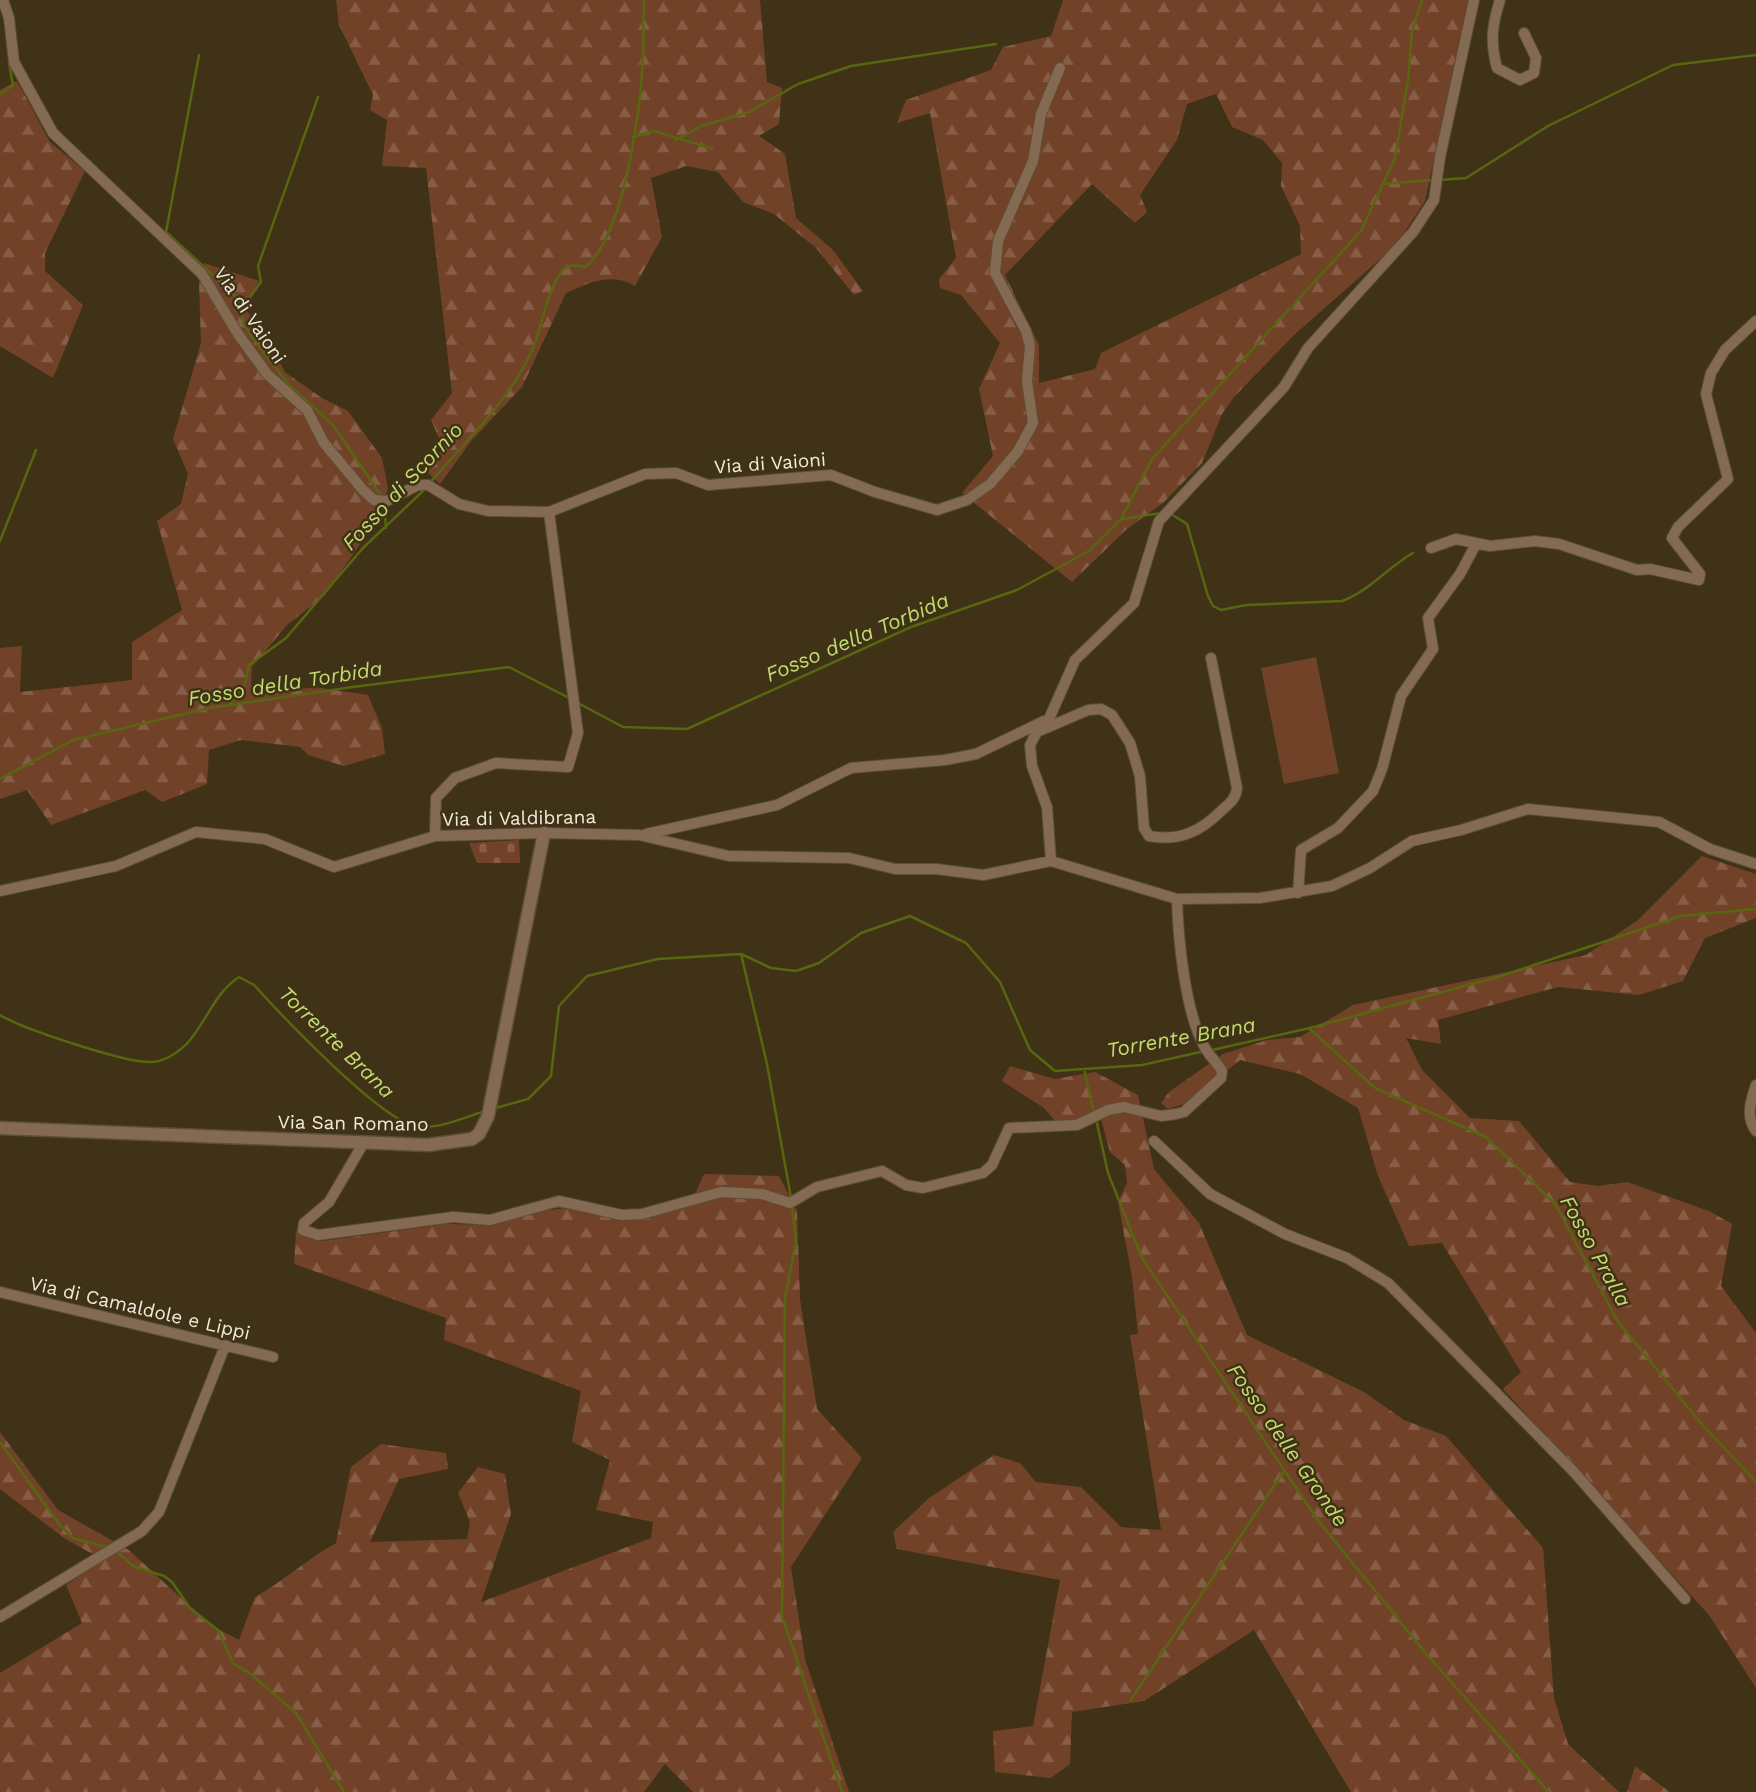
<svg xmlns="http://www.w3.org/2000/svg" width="1756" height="1792" font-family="'Work Sans',sans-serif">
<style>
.forest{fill:url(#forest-firs);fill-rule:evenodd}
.cemetery{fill:url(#cemetery-stones)}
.pitch{fill:#724228}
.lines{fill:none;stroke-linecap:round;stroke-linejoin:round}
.stream{stroke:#576710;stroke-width:2.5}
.minor-casing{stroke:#5c4f35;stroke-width:12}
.tertiary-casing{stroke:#5c4f35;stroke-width:15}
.minor{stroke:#846a52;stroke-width:10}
.tertiary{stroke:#846a52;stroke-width:12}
.labels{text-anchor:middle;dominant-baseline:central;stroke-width:5;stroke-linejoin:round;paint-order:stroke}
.street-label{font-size:19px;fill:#f2eada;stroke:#3f3216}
.water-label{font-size:21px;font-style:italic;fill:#c3dc6f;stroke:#3f3216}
</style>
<defs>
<pattern id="forest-firs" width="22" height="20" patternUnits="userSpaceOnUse" patternTransform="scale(1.75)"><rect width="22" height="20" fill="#724228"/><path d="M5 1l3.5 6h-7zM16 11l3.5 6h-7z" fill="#875d47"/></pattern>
<pattern id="cemetery-stones" width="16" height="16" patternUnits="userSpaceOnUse" patternTransform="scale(1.75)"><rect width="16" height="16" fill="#724228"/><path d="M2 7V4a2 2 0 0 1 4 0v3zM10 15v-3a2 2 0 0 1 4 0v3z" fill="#875d47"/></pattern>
</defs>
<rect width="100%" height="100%" fill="#3f3216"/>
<path class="forest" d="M 336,0 L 760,0 L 767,82 L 782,88 L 779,124 L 759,136 L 785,154 L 796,218 L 833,250 L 863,291 L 854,295 L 816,248 L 774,214 L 743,202 L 718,172 L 686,166 L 651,178 L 662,237 L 635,286 C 611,272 589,283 566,293 L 522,387 L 472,440 L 440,484 L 427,472 L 443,447 L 431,420 L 452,393 L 426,168 L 382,166 L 387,120 L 370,110 L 373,95 L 339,25 Z
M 1063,0 L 1468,0 L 1425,201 L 1396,245 L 1293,336 L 1234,397 L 1222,414 L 1202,463 L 1163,503 L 1127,529 L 1072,582 L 962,493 L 993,456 L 979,389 L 1000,343 L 961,295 L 940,288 L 939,279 L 956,258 L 930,113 L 897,123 L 906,100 L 991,70 L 1003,47 L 1051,36 ZM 1216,94 L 1232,127 L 1263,140 L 1282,163 L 1281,186 L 1300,226 L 1301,254 L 1101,353 L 1095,369 L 1039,383 L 1039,345 L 1005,275 L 1092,184 L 1135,223 L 1147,212 L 1140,195 L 1177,140 L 1187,104 Z
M 17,81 L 50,142 L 85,171 L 45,253 L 45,271 L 83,305 L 53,378 L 0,346 L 0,90 Z
M 204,263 L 259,281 L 246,309 L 286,373 L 322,398 L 348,411 L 382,458 L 388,488 L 378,518 L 325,595 L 287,625 L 252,667 L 251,684 L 258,695 L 314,687 L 368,695 L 382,728 L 385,754 L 344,766 L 308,755 L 300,747 L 241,740 L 209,750 L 207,784 L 162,802 L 145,790 L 51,825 L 27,790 L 0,799 L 0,648 L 22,646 L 20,692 L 132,680 L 132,642 L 182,610 L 157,521 L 181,504 L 188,474 L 173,439 L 201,343 L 199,283 Z
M 1702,856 L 1756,874 L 1756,918 L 1705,938 L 1683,981 L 1639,995 L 1558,987 L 1438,1020 L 1441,1044 L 1406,1038 L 1422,1070 L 1470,1118 L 1519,1121 L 1570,1182 L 1598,1186 L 1627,1182 L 1709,1211 L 1732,1224 L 1721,1286 L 1756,1333 L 1756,1688 L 1709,1615 L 1503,1389 L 1521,1372 L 1442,1243 L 1409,1246 L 1378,1176 L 1358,1108 L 1300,1074 L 1240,1060 L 1187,1103 L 1168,1109 L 1161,1103 L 1169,1092 L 1223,1054 L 1267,1040 L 1300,1037 L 1353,1005 L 1586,955 L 1638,920 Z
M 1010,1066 L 1055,1079 L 1095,1072 L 1138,1095 L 1154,1169 L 1199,1223 L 1247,1335 L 1364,1392 L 1404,1420 L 1446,1436 L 1543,1548 L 1554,1698 L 1568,1744 L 1619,1792 L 1351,1792 L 1254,1630 L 1144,1701 L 1072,1712 L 1070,1764 L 1051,1778 L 995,1772 L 993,1731 L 1033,1726 L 1060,1580 L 897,1549 L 893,1532 L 929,1498 L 994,1455 L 1020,1463 L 1036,1482 L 1081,1487 L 1121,1527 L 1161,1530 L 1130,1335 L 1138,1334 L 1132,1277 L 1118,1202 L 1127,1183 L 1125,1165 L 1110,1152 L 1101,1119 L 1056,1122 L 1044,1108 L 1002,1081 Z
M 704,1174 L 779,1176 L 797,1211 L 800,1299 L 817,1409 L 862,1458 L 791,1567 L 805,1659 L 849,1792 L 693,1792 L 665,1764 L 644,1792 L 0,1792 L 0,1673 L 82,1623 L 66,1585 L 103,1560 L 64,1538 L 0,1489 L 0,1432 L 58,1510 L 129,1550 L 210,1625 L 239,1640 L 255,1597 C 284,1581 307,1559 336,1543 L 351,1467 L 381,1444 L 446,1453 L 448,1469 L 399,1479 L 370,1542 L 467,1539 L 470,1522 L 458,1493 L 478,1467 L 505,1474 L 511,1514 L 481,1602 L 651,1538 L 653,1522 L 596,1510 L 610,1460 L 572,1442 L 581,1391 L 444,1340 L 446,1318 L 294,1264 L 296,1231 L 323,1241 L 446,1224 L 495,1225 L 534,1212 L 565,1208 L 638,1218 L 684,1205 L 696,1192 Z
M 1635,1766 L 1670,1792 L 1627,1792 Z"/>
<path class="cemetery" d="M 519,840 L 520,863 L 477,863 L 469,843 Z"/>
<path class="pitch" d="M 1316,657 L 1339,773 L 1284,784 L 1261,668 Z"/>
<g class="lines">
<path class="stream" d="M 199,55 L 166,232 L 239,299 L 244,324 L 250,334 L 289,385 L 333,425 L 382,497
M 0,94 L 13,85 L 9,63
M 633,137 L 654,131 L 713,149
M 676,140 L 701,126 L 749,112 L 798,84 L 851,66 L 996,44
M 1439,180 L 1466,178 L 1548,126 L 1673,65 L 1756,55
M 1383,184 L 1433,180
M 242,308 L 261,282 L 258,266 L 318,97
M 429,484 C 465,441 511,400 533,348 C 540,332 552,270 569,266 C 573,265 580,266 585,267 C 628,235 647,74 643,21 C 643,13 646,7 643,0
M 384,503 L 386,528
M 1171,514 L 1187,524 L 1208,596 L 1213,606 L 1221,610 L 1246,605 L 1342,601 C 1368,592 1388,567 1413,553
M 1122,519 L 1161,513
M 0,541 L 36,450
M 578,703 L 623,727 L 687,729 L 911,627 L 1017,590 L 1089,551 L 1121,519 L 1152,459 L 1361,231 L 1395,158 L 1408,80 L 1412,31 L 1422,0
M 229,705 L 244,688 L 249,665 L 286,638 L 363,548 L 425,489
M 0,779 L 73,740 L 210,708 L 353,687 L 509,667 L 569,698
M 741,954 L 767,1064 L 791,1198
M 0,1015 C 23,1029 123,1062 149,1062 C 164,1063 181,1051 190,1040 C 208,1018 215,993 239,977 L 254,985 C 283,1017 375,1114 412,1125 C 436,1132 463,1117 486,1111
M 1310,1029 L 1375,1088 L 1486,1137 L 1556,1205 L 1618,1322 L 1700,1422 L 1756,1482
M 1212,1050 L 1310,1028 L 1498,977 L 1681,916 L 1756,909
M 1084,1069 L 1094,1113
M 492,1109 L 528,1099 L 551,1076 L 559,1006 L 587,976 L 658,959 L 741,954 L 771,968 L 796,971 L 819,963 L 861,933 L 910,916 L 966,943 L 1000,982 L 1030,1050 L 1055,1071 L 1142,1065 L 1205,1051
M 1096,1119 L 1108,1173 L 1142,1258 L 1317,1519 L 1427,1655 L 1549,1792
M 792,1205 L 796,1241 L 785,1298 L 782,1616 L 842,1792
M 0,1442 L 59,1524 L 73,1538 L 107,1547
M 116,1551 L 133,1566 L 164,1576 L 172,1582 L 190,1608 L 218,1630 L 233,1663 L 252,1675 L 296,1713 L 344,1792
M 1130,1701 L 1284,1471"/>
<defs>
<path id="minor" d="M 3,0 L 9,18 L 14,62 L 53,133 L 202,274 L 238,334 L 267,374 L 307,410 L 324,443 L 363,490 L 374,500 L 387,501 L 418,485 L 428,485 L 459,504 L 488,511 L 549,512 L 578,733 L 568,767 L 496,763 L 455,778 L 436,798 L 435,836
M 1500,0 C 1492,25 1490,42 1497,68 L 1520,80 L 1534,73 L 1536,58 L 1524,33
M 549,512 L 645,474 L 676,473 L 708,485 L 831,475 L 875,492 L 937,510 L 967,500 L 990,484 L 1018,451 L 1033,423 L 1027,381 L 1030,346 L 1026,331 L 995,273 L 998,241 L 1033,161 L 1041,114 L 1060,68
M 1431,548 L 1456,539 L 1490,546 L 1535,541 L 1559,544 L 1637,570 L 1650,569 L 1699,580 L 1700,574 L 1672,538 L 1678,527 L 1728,479 L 1706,394 L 1711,373 L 1725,350 L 1756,321
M 1045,728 L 1075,660 L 1134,603 L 1159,521 L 1284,387 L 1308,348 L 1413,232 L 1434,200 L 1440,157 L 1474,0
M 646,834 L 777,805 L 851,768 L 945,760 L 976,754 L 1044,721
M 1051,861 L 1047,807 L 1032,766 L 1030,745 L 1037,732 L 1088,710 L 1101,709 L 1112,715 L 1130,743 L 1140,776 L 1144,828 L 1149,836 C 1179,842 1201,831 1221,811 C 1229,804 1236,799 1237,788 L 1211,658
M 0,891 L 116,866 L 196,832 L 265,839 L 334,867 L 435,836 L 544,833 L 639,835 L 729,856 L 849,858 L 895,869 L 936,869 L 983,875 L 1051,861 L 1177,899 L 1260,898 L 1332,886 L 1370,868 L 1412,841 L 1461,830 L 1528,809 L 1659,822 L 1710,849 L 1756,864
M 1298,893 L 1301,850 L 1338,828 L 1373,791 L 1382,769 L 1401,696 L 1433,649 L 1428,618 L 1460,574 L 1476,544
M 1756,1085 C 1751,1100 1745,1117 1756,1131
M 1154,1141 L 1210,1194 L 1285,1234 L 1347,1258 L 1388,1283 L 1574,1472 L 1685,1599
M 363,1144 L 329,1202 L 304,1223 L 303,1230 L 318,1235 L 453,1217 L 490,1220 L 559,1201 L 622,1215 L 642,1214 L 721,1192 L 762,1194 L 790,1203 L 817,1187 L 882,1171 L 906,1185 L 923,1188 L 983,1173 L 992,1165 L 1009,1128 L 1077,1125 L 1108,1110 L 1124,1107 L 1161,1116 L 1176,1114 L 1184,1112 L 1221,1078 L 1222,1071 C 1216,1061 1208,1055 1203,1044 C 1185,1009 1178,938 1177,899
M 0,1292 L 273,1357
M 0,1617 L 142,1531 L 159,1512 L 225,1346"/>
<path id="tertiary" d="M 0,1128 L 428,1145 L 472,1139 L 479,1134 L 488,1116 L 544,833"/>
</defs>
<use href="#minor" class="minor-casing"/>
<use href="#tertiary" class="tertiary-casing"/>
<use href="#minor" class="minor"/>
<use href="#tertiary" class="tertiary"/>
</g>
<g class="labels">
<g class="street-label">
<text transform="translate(250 315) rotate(56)">Via di Vaioni</text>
<text transform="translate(770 463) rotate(-4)">Via di Vaioni</text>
<text transform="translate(519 818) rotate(-1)">Via di Valdibrana</text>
<text transform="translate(353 1123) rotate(1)">Via San Romano</text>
<text transform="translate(140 1308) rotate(13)">Via di Camaldole e Lippi</text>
</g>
<g class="water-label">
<text transform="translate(402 486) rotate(-47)">Fosso di Scornio</text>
<text transform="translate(857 637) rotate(-23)">Fosso della Torbida</text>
<text transform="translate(285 683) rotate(-9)">Fosso della Torbida</text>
<text transform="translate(1181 1037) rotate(-10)">Torrente Brana</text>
<text transform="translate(337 1042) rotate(44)">Torrente Brana</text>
<text transform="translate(1596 1251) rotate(61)">Fosso Pralla</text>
<text transform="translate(1288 1445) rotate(55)">Fosso delle Gronde</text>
</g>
</g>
</svg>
